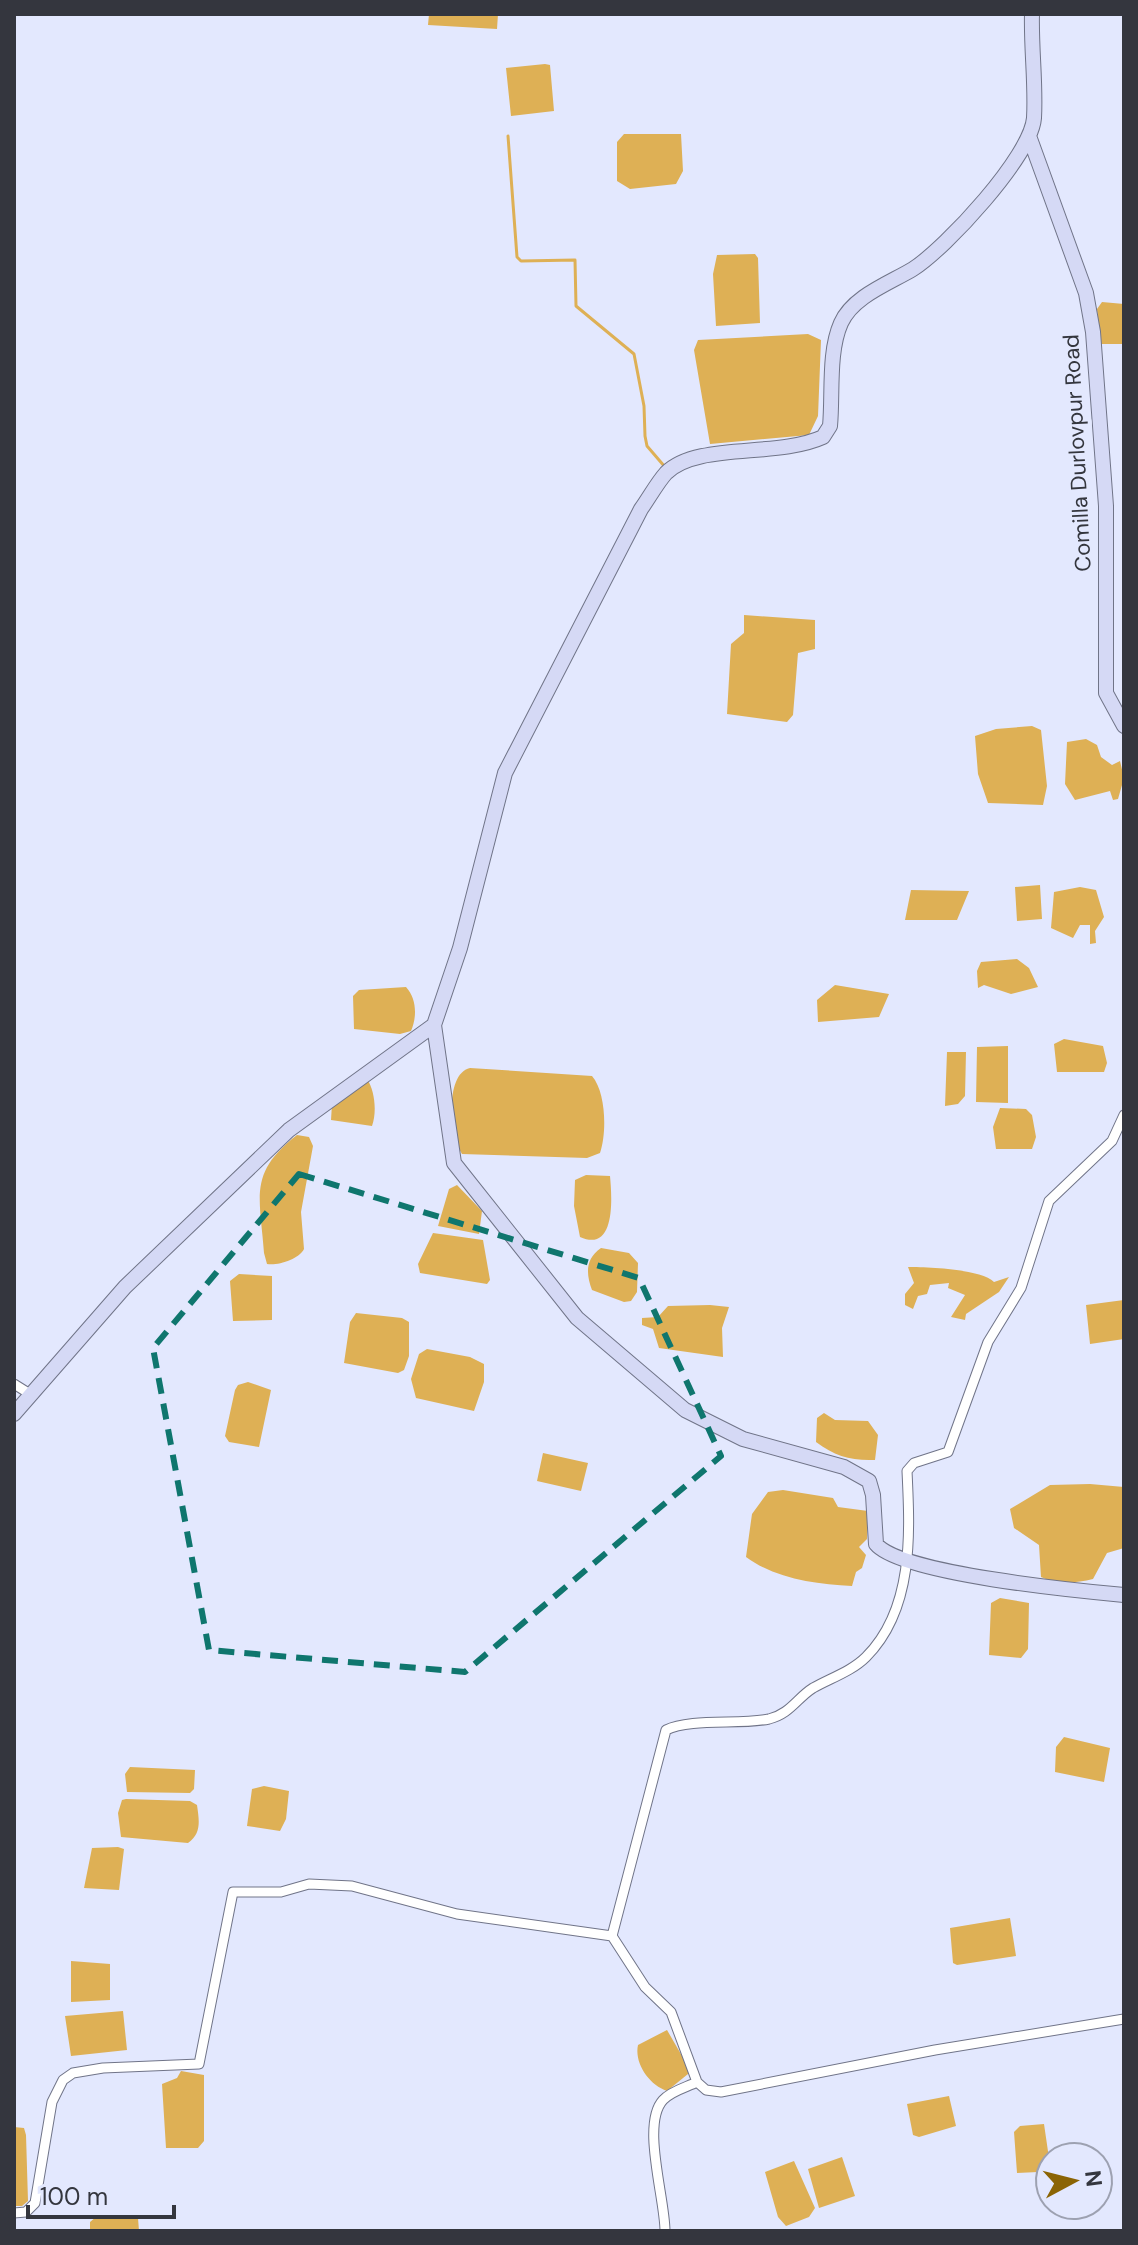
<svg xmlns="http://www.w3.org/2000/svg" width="1138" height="2245" font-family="'DM Sans',sans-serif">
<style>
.water{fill:#deb055}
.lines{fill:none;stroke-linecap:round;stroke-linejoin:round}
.stream{stroke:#deb055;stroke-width:3}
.street-casing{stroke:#707488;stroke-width:11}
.secondary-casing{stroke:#707488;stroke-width:16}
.street{stroke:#fff;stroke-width:9}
.secondary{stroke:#d5d9f5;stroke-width:14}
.marked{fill:none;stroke:#0f766e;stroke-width:6;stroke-dasharray:16 10;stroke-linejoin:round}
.labels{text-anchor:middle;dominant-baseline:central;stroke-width:8;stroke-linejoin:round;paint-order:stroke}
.street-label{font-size:22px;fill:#34363e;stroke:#e3e8fe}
</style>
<rect width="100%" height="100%" fill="#e3e8fe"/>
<path class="water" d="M 429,14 L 498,14 L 497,29 L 428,25 Z
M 545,64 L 550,65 L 554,111 L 511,116 L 506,68 Z
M 624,134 L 681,134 L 683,171 L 676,184 L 630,189 L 617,181 L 617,142 Z
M 755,254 L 758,258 L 760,323 L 716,326 L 713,274 L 717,255 Z
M 1102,302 L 1124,304 L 1124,344 L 1100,344 L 1097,309 Z
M 808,334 L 821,340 L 818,416 L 809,435 L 710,444 L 694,350 L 698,340 Z
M 744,615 L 815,620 L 815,649 L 798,653 L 793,715 L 787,722 L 727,714 L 731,644 L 744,633 Z
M 1032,726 L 1041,730 L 1047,786 L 1043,805 L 988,803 L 978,774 L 975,736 L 996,729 Z
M 1086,739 L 1097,745 L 1101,757 L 1112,765 L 1120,761 L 1124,778 L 1118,799 L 1113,800 L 1110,791 L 1075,800 L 1065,784 L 1067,742 Z
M 1040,885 L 1042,919 L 1017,921 L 1015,887 Z
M 1080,887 L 1096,890 L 1104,917 L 1095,931 L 1096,943 L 1090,944 L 1090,925 L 1080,925 L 1073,938 L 1051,928 L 1054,892 Z
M 911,890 L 969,891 L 957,920 L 905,920 Z
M 1017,959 L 1029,968 L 1038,987 L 1011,994 L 984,985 L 978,988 L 977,971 L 981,962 Z
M 835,985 L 889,994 L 879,1017 L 818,1022 L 817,1000 Z
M 406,987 C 417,999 417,1017 411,1031 L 400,1034 L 354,1029 L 353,996 L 359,990 Z
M 1064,1039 L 1103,1046 L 1107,1063 L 1104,1072 L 1057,1072 L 1054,1044 Z
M 1008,1046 L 1008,1103 L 976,1102 L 977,1047 Z
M 947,1052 L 966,1052 L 965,1096 L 958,1104 L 945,1106 Z
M 470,1068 L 592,1076 C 606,1092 607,1133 600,1153 L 587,1158 L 462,1154 C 450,1137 444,1074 470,1068 Z
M 367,1079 C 375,1091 377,1112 372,1126 L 331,1120 L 332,1104 Z
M 1000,1108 L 1026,1109 L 1032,1115 L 1036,1137 L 1032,1149 L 996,1149 L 993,1127 Z
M 297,1135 L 309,1137 L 313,1146 L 301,1212 L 304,1249 C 299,1259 278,1266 267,1264 L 264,1253 C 260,1196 248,1173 297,1135 Z
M 586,1175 L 610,1176 C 612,1197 616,1253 580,1237 L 574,1206 L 575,1180 Z
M 457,1185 L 482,1211 L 479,1234 L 438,1226 L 449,1189 Z
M 433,1233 L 483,1240 L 490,1280 L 487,1284 L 420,1273 L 418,1264 Z
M 601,1248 L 629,1253 L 638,1263 L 637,1292 L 631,1301 L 624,1302 L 592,1290 C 586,1274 585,1259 601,1248 Z
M 908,1267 C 928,1267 981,1269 994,1282 L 1009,1277 L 999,1292 L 966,1314 L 965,1320 L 951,1317 L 965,1295 L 948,1288 L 949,1283 L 930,1285 L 927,1294 L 918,1296 L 913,1309 L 905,1305 L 905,1294 L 914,1283 Z
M 239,1274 L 272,1276 L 272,1320 L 233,1321 L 230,1281 Z
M 1124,1300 L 1124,1339 L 1090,1344 L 1086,1305 Z
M 710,1305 L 729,1307 L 722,1328 L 723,1357 L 659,1348 L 653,1329 L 642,1325 L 642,1318 L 658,1317 L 668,1306 Z
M 356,1313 L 402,1318 L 409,1322 L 409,1356 L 404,1370 L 398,1373 L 344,1363 L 350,1322 Z
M 427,1349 L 470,1357 L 484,1364 L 484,1382 L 474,1411 L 416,1398 L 411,1379 L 419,1354 Z
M 248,1382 L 271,1390 L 259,1447 L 229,1442 L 225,1436 L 235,1390 L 238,1385 Z
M 824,1413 L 835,1420 L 868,1421 L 878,1435 L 875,1460 C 851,1461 835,1456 816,1442 L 817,1418 Z
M 543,1453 L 588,1463 L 581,1491 L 537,1481 Z
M 1090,1484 L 1124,1487 L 1124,1548 L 1107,1553 L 1093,1579 C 1076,1583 1057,1585 1041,1577 L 1039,1545 L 1014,1528 L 1010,1509 L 1050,1485 Z
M 783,1490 L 833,1498 L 838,1507 L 868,1511 L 867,1539 L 859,1547 L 866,1555 L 862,1568 L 856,1572 L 852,1586 C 815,1584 776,1579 746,1557 L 752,1514 L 768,1492 Z
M 1000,1598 L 1029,1603 L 1028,1649 L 1021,1658 L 989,1655 L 991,1603 Z
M 1064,1737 L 1110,1748 L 1104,1782 L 1055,1772 L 1056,1747 Z
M 130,1767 L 195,1770 L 194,1789 L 190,1793 L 127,1792 L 125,1774 Z
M 264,1786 L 289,1791 L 286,1819 L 280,1831 L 247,1826 L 252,1789 Z
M 126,1799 L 190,1801 L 197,1805 C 199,1820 202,1833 188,1843 L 121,1837 L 118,1813 L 122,1800 Z
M 118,1847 L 124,1849 L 119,1890 L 84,1888 L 92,1848 Z
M 1010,1918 L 1016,1956 L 957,1965 L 953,1963 L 950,1928 Z
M 71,1961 L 110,1964 L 110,2000 L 71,2002 Z
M 123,2011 L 127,2050 L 71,2056 L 65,2016 Z
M 667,2030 L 689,2068 L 688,2074 L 667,2091 C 649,2085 634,2063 638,2045 Z
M 181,2071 L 204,2075 L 204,2141 L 198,2148 L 166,2148 L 162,2084 L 177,2078 Z
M 949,2096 L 956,2126 L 919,2137 L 913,2135 L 907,2104 Z
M 1044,2124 L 1050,2165 L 1038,2172 L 1017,2173 L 1014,2132 L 1020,2126 Z
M 14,2127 L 24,2128 L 26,2135 L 28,2201 L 22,2206 L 14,2206 Z
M 842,2157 L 855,2196 L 819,2208 L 808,2169 Z
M 794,2161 L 815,2208 L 809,2217 L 786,2226 L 778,2217 L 765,2172 Z
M 132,2215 L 138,2218 L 139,2231 L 90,2231 L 90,2222 L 96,2217 Z"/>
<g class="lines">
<path class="stream" d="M 508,136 L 517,257 L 521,261 L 575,260 L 576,306 L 634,354 L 644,406 L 645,436 L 647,446 L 665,467"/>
<defs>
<path id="street" d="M 1124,1115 L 1112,1141 L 1049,1201 L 1021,1288 L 988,1342 L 948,1452 L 914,1463 L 907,1471 C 910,1533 914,1609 866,1657 C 852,1671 831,1678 813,1688 C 797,1698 790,1714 769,1719 C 740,1725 690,1718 666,1730 L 612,1936 L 645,1987 L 671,2012 L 697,2082 L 706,2090 L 721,2092 L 935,2050 L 1124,2019
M 14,1384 L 30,1394
M 14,2213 L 26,2212 L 35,2203 L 52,2102 L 63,2080 L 73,2073 L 103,2068 L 199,2064 L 233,1892 L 281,1892 L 309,1884 L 352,1886 L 457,1914 L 612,1936
M 665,2231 C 665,2198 641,2124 663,2100 C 671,2091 687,2087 697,2082"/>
<path id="secondary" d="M 1029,136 L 1086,293 L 1093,332 L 1106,506 L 1106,693 L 1124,726
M 434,1025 L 454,1163 L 577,1318 L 685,1410 L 743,1439 L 844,1467 L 869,1481 L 873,1495 L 876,1544 C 900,1574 1080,1591 1124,1595
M 14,1414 L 125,1287 L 289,1130 L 434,1025 L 460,948 L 505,773 L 641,509 C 649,498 657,483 666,473 C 697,442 777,458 823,437 L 830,426 C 833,395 828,352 841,323 C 853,296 890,283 913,269 C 946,248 1031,156 1034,118 C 1036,84 1031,48 1032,14"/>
</defs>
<use href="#street" class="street-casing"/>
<use href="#secondary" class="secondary-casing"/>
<use href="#street" class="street"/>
<use href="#secondary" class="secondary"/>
</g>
<path class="marked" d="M 299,1174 L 639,1278 L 721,1456 L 465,1672 L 209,1650 L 153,1348 Z"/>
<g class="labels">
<g class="street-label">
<text transform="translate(1077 453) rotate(-93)">Comilla Durlovpur Road</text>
</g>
</g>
<rect width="1138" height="2245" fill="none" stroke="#34363e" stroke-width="32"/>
<g transform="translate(1074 2181) rotate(83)"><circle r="38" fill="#e3e8fe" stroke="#9da1b1" stroke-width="2"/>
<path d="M0-6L14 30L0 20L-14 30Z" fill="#8b6404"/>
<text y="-12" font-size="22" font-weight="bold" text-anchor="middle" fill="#34363e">N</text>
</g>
<path d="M28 2205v12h146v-12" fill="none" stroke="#34363e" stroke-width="4"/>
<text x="40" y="2205" font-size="24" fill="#34363e" stroke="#e3e8fe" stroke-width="6" paint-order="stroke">100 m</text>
</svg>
